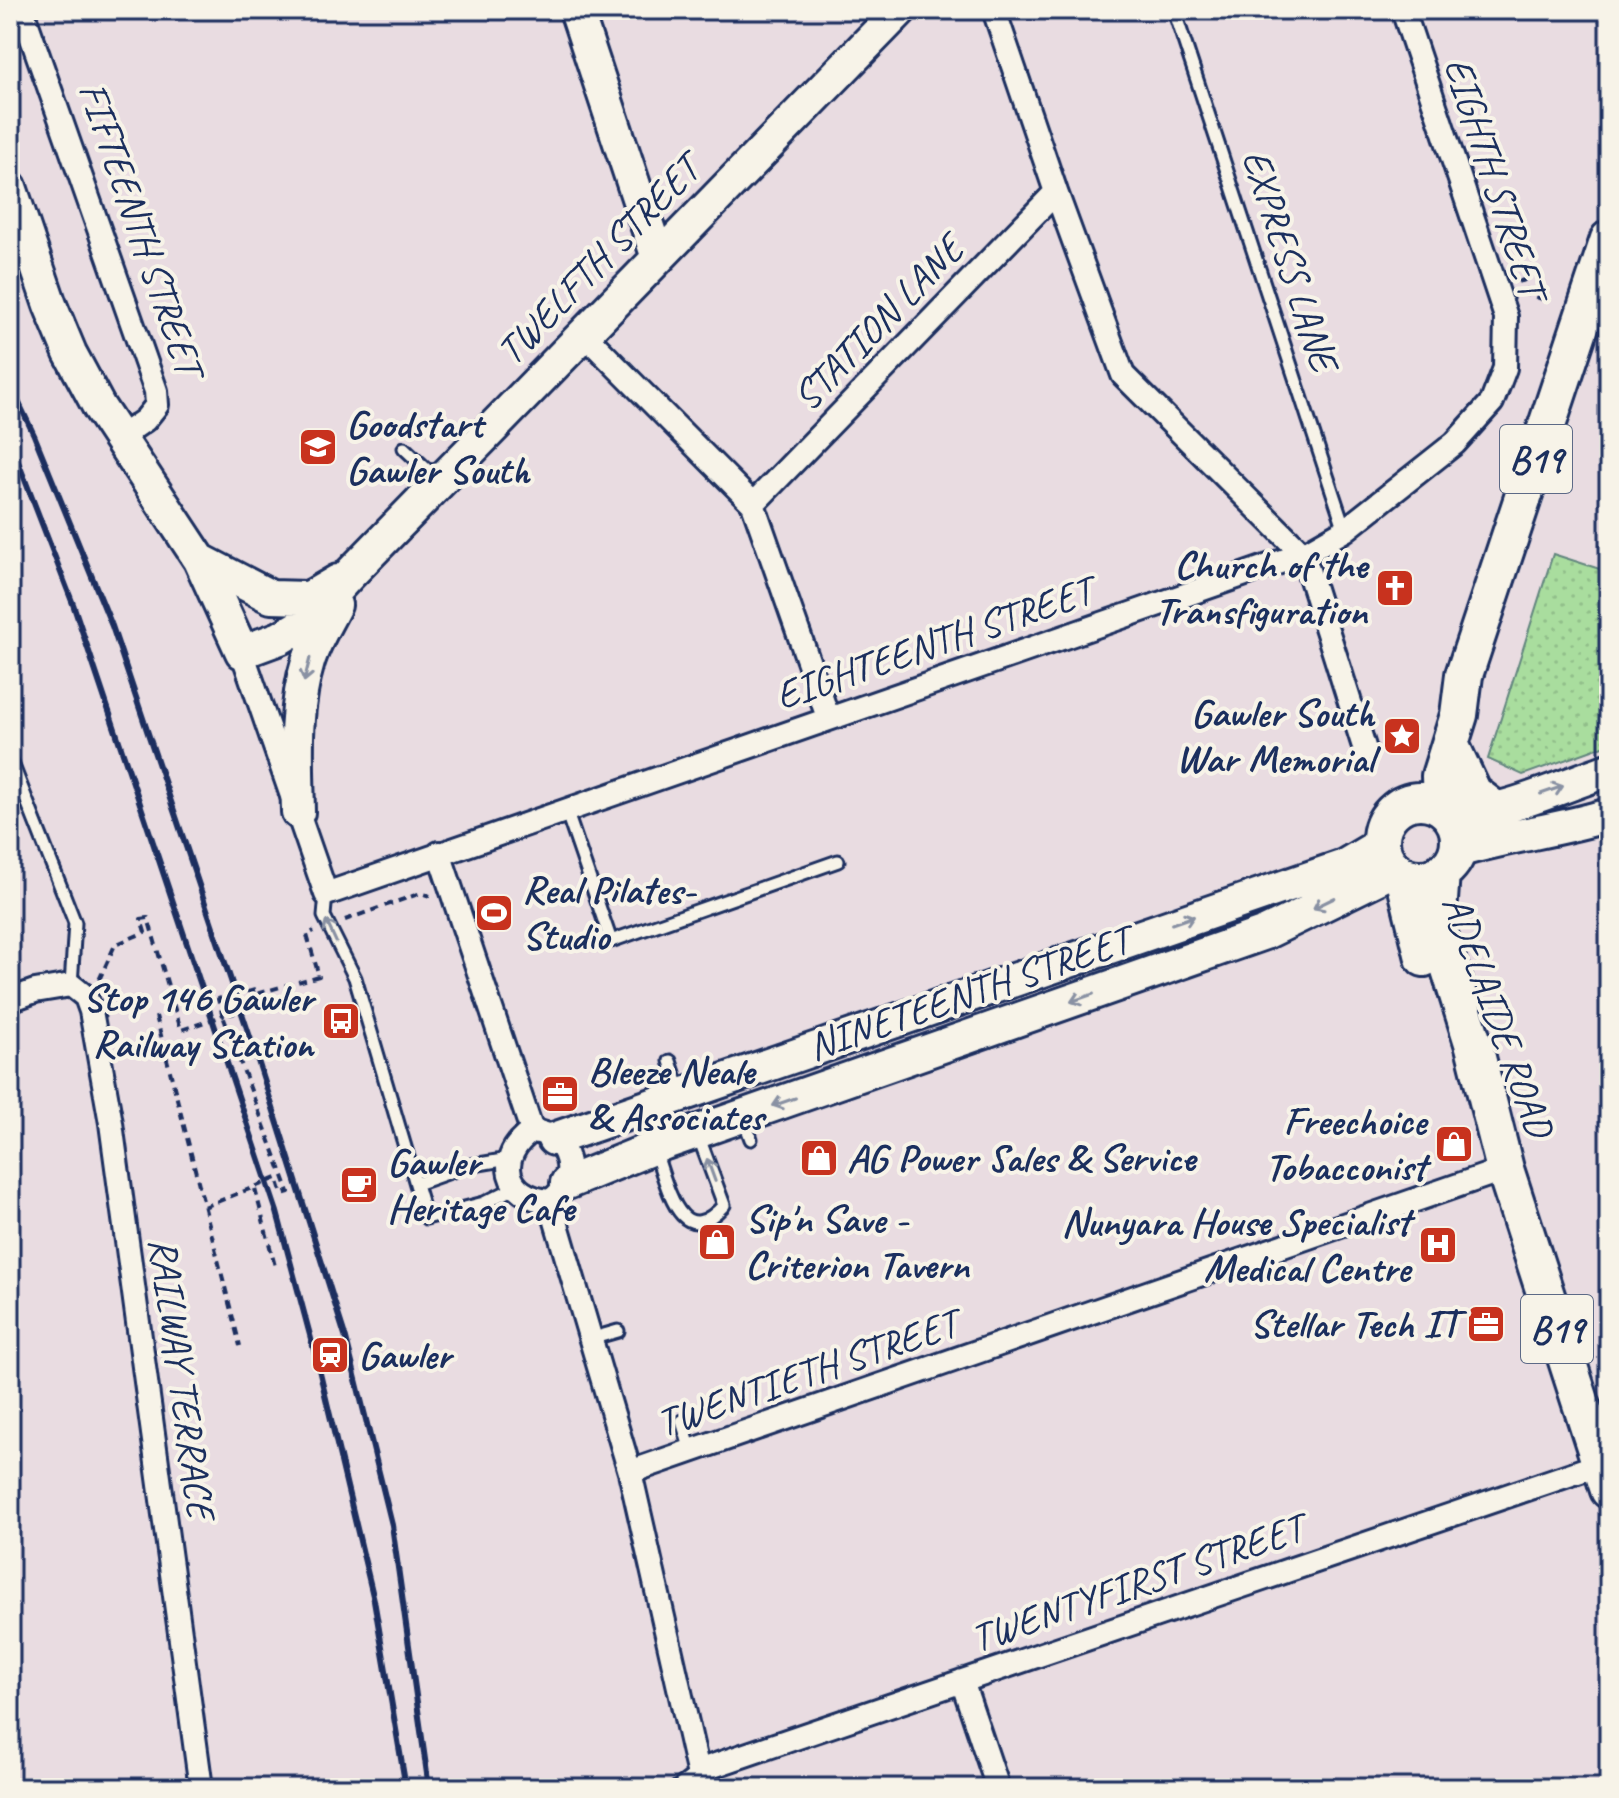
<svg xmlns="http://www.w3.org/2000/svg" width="1619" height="1798" font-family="Caveat,sans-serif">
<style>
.park{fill:url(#park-dots);stroke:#62867e;stroke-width:2}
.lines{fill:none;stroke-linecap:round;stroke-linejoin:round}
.lane-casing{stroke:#1b2f5e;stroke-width:17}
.street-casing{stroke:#1b2f5e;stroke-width:28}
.secondary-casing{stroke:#1b2f5e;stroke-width:38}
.primary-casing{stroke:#1b2f5e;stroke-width:42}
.path{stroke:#1b2f5e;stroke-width:4;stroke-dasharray:8 6;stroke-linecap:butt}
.lane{stroke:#f7f3e8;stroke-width:11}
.street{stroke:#f7f3e8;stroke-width:22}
.secondary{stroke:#f7f3e8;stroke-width:32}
.primary{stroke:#f7f3e8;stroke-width:36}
.rail{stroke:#1b2f5e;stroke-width:6}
.oneway{stroke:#8991a3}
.labels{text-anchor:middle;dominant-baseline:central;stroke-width:8;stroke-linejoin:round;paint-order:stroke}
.shield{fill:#f7f3e8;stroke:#5d6a87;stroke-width:2}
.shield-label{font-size:38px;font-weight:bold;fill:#1b2f5e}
.street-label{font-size:40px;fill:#1b2f5e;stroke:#f7f3e8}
.poi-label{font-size:40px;font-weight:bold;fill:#1b2f5e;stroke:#f7f3e8;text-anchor:start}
</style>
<defs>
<pattern id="park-dots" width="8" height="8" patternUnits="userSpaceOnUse" patternTransform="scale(2)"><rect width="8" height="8" fill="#a9dd9e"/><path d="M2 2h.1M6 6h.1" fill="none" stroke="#91be8a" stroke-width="1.8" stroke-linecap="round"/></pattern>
</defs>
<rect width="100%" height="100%" fill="#e9dce1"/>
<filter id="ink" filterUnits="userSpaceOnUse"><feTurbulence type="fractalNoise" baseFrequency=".0125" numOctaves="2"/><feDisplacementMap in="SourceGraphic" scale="16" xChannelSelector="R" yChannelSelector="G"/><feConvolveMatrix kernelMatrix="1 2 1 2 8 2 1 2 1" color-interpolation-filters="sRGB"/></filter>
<g filter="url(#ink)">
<path class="park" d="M 1553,554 L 1609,572 L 1609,744 L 1523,775 L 1488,759 Z"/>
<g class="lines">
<defs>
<path id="lane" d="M 1174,10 L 1345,530
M 404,448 L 437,479
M 10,758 L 75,923 L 71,985
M 566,810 L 611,941 L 838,861
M 326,894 L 324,916 L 355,978 L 426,1218 L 484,1203 L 516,1187
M 670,1061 L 681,1094
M 743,1117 L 751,1139
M 654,1149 C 667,1182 679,1255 724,1205 L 698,1135
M 416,1184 L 467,1166 L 509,1159
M 590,1339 L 618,1331
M 682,1421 L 691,1451
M 676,1788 L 697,1772"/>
<path id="street" d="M 22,10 L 156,391 L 157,405 L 145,420 L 119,438
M 994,10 L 1056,192 L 1123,375 L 1303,554 L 1365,750
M 584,334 L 753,504 L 828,717
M 753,504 L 1056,192
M 242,652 L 326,894 L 1303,554 L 1345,530 L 1455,443 L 1492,402 L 1505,368 L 1506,317 L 1403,10
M 439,853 L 532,1131
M 10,1000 L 35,991 L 71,985 L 86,997 L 91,1011 L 111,1123 L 201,1788
M 532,1131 C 571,1134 581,1181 550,1201 C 504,1198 495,1156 532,1131 Z
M 550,1201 L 630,1472 L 698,1771 L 699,1788
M 630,1472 L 1505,1169
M 962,1681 L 998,1788
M 698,1771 L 1601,1464"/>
<path id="secondary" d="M 576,10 L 658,258
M 10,187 L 50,305 L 70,353 L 99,407 L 200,560 L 242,652 L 280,638 L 305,623 L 351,573 L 900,10
M 200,560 L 271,597 L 309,598 L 338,581
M 298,812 C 297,762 293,711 308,662 C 314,642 326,623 335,605
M 1450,815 C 1496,817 1564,785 1609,770
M 1457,851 C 1507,836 1559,830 1609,815
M 554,1139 L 1344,866 L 1381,844
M 567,1183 L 665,1143 L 1265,933 L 1394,870"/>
<path id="primary" d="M 1450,744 L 1473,793 L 1494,809
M1381 840a39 39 0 1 1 78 0a39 39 0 1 1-78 0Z
M 1441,807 L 1440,776 L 1459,715 L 1464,675 L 1609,239
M 1441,872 L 1437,928 L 1474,1046 L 1505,1169 L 1609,1490
M 1404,876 L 1424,958"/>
</defs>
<use href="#lane" class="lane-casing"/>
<use href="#street" class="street-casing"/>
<use href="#secondary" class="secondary-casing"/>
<use href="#primary" class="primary-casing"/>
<path class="path" d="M 1518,282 L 1523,280 L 1528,294 L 1545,300
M 345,920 L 421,893 L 430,896
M 99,980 L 115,945 L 145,932 L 141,919 L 148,918 L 181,1030 L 223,1016 L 218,999 L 226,996 L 231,1014 L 253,1007 L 248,992 L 255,990 L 256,994 L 319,976 L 307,935 L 314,931
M 156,1016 L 240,1346
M 255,1189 L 276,1270
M 204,1207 L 277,1178 L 282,1194 L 289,1192 L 223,1016"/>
<use href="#lane" class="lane"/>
<use href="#street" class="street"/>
<use href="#secondary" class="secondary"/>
<use href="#primary" class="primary"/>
<path class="rail" d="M 10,384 L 34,435 L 112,626 L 259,1064 L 346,1339 L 392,1525 L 429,1788
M 10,441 L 73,604 L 277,1212 L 318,1365 L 374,1600 L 406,1788"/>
</g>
<defs><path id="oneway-shaft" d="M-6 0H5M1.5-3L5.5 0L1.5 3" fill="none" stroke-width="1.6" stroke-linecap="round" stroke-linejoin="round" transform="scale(2)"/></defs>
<g class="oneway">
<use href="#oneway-shaft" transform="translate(307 670) rotate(104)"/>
<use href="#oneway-shaft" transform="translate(1552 790) rotate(-19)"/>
<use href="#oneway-shaft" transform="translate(1324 903) rotate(154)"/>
<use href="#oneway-shaft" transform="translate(1183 920) rotate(-19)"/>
<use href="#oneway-shaft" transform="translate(331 931) rotate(-115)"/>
<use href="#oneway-shaft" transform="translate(1082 998) rotate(161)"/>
<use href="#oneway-shaft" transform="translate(784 1102) rotate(161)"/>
<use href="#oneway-shaft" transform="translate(711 1170) rotate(-110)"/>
</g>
</g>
<defs>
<symbol id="school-square" viewBox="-11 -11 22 22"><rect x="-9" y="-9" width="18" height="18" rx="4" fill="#c8321e" stroke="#f7f3e8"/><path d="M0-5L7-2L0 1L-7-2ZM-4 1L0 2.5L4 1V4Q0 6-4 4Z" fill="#fff"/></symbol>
<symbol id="church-square" viewBox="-11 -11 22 22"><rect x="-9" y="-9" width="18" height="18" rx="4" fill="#c8321e" stroke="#f7f3e8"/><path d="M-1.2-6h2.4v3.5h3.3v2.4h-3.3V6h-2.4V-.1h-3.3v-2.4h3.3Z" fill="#fff"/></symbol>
<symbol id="sight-square" viewBox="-11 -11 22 22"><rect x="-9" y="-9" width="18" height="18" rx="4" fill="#c8321e" stroke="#f7f3e8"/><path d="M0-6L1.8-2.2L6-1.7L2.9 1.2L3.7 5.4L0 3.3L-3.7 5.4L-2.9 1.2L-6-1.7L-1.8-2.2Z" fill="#fff"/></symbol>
<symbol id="stadium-square" viewBox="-11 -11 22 22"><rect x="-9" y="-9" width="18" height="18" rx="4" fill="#c8321e" stroke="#f7f3e8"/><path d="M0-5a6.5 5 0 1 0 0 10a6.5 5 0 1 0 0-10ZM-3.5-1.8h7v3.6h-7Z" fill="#fff"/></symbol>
<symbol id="bus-square" viewBox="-11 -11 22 22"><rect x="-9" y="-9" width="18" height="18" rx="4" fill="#c8321e" stroke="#f7f3e8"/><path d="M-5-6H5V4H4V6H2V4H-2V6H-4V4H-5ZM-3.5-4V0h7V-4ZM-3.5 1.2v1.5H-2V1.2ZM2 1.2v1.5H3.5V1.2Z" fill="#fff"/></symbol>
<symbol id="office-square" viewBox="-11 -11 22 22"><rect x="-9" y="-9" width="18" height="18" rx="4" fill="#c8321e" stroke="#f7f3e8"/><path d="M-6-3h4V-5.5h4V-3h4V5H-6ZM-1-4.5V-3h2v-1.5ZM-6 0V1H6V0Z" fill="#fff"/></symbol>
<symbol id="shop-square" viewBox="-11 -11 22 22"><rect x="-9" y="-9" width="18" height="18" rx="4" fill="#c8321e" stroke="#f7f3e8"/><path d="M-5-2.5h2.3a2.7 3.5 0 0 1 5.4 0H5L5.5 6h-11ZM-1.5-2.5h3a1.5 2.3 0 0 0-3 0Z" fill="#fff"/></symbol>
<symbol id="cafe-square" viewBox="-11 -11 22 22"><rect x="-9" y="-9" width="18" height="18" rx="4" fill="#c8321e" stroke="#f7f3e8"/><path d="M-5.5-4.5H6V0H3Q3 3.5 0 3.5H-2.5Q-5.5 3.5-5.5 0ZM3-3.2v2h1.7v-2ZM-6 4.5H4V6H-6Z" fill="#fff"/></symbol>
<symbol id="hospital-square" viewBox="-11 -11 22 22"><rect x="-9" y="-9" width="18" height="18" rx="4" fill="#c8321e" stroke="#f7f3e8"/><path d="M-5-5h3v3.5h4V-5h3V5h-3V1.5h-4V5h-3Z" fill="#fff"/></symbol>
<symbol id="station-square" viewBox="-11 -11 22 22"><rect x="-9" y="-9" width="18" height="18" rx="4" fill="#c8321e" stroke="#f7f3e8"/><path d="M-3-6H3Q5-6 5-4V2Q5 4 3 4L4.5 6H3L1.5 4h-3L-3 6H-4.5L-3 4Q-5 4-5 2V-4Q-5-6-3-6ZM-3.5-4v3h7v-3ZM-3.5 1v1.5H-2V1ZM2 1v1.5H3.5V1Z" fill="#fff"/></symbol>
</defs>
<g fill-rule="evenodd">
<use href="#school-square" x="296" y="425" width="44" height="44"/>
<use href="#church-square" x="1373" y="566" width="44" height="44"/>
<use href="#sight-square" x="1380" y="714" width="44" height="44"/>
<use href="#stadium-square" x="472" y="891" width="44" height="44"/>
<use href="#bus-square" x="319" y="999" width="44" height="44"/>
<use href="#office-square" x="538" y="1072" width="44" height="44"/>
<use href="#shop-square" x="1432" y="1122" width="44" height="44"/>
<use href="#shop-square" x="797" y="1136" width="44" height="44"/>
<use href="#cafe-square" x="337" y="1163" width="44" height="44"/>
<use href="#shop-square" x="695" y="1220" width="44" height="44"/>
<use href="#hospital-square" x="1416" y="1223" width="44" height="44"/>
<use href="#office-square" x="1464" y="1302" width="44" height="44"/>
<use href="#station-square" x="308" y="1333" width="44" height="44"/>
</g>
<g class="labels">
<g class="shield">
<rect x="1500" y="425" width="72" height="68" rx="6"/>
<rect x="1521" y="1295" width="72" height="68" rx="6"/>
</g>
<g class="shield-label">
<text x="1536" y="459">B19</text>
<text x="1557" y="1329">B19</text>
</g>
<g class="street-label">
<text transform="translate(1495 177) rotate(72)">EIGHTH STREET</text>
<text transform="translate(141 229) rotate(71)">FIFTEENTH STREET</text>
<text transform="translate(598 260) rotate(-46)">TWELFTH STREET</text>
<text transform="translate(1290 260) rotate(72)">EXPRESS LANE</text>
<text transform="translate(878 323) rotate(-46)">STATION LANE</text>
<text transform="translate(934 643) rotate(-19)">EIGHTEENTH STREET</text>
<text transform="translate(969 993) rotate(-19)">NINETEENTH STREET</text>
<text transform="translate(1498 1016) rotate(70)">ADELAIDE ROAD</text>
<text transform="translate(807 1373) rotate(-19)">TWENTIETH STREET</text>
<text transform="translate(182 1378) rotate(82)">RAILWAY TERRACE</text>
<text transform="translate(1137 1583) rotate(-19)">TWENTYFIRST STREET</text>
</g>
<g class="poi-label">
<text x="346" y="424">Goodstart<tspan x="346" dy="46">Gawler South</tspan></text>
<text x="1367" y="565" text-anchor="end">Church of the<tspan x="1367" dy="46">Transfiguration</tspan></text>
<text x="1374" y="713" text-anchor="end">Gawler South<tspan x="1374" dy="46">War Memorial</tspan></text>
<text x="522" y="890">Real Pilates-<tspan x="522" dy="46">Studio</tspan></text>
<text x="313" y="998" text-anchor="end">Stop 146 Gawler<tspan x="313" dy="46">Railway Station</tspan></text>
<text x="588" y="1071">Bleeze Neale<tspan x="588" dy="46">&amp; Associates</tspan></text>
<text x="1426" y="1121" text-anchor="end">Freechoice<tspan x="1426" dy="46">Tobacconist</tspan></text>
<text x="847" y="1158">AG Power Sales &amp; Service</text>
<text x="387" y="1162">Gawler<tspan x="387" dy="46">Heritage Cafe</tspan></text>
<text x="745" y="1219">Sip'n Save -<tspan x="745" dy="46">Criterion Tavern</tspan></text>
<text x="1410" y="1222" text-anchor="end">Nunyara House Specialist<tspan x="1410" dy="46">Medical Centre</tspan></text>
<text x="1458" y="1324" text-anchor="end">Stellar Tech IT</text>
<text x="358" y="1355">Gawler</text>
</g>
</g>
<rect width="1619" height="1798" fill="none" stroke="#f7f3e8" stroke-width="40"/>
<rect x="20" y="20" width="1579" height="1758" fill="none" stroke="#1b2f5e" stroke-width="3" filter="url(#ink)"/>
</svg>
